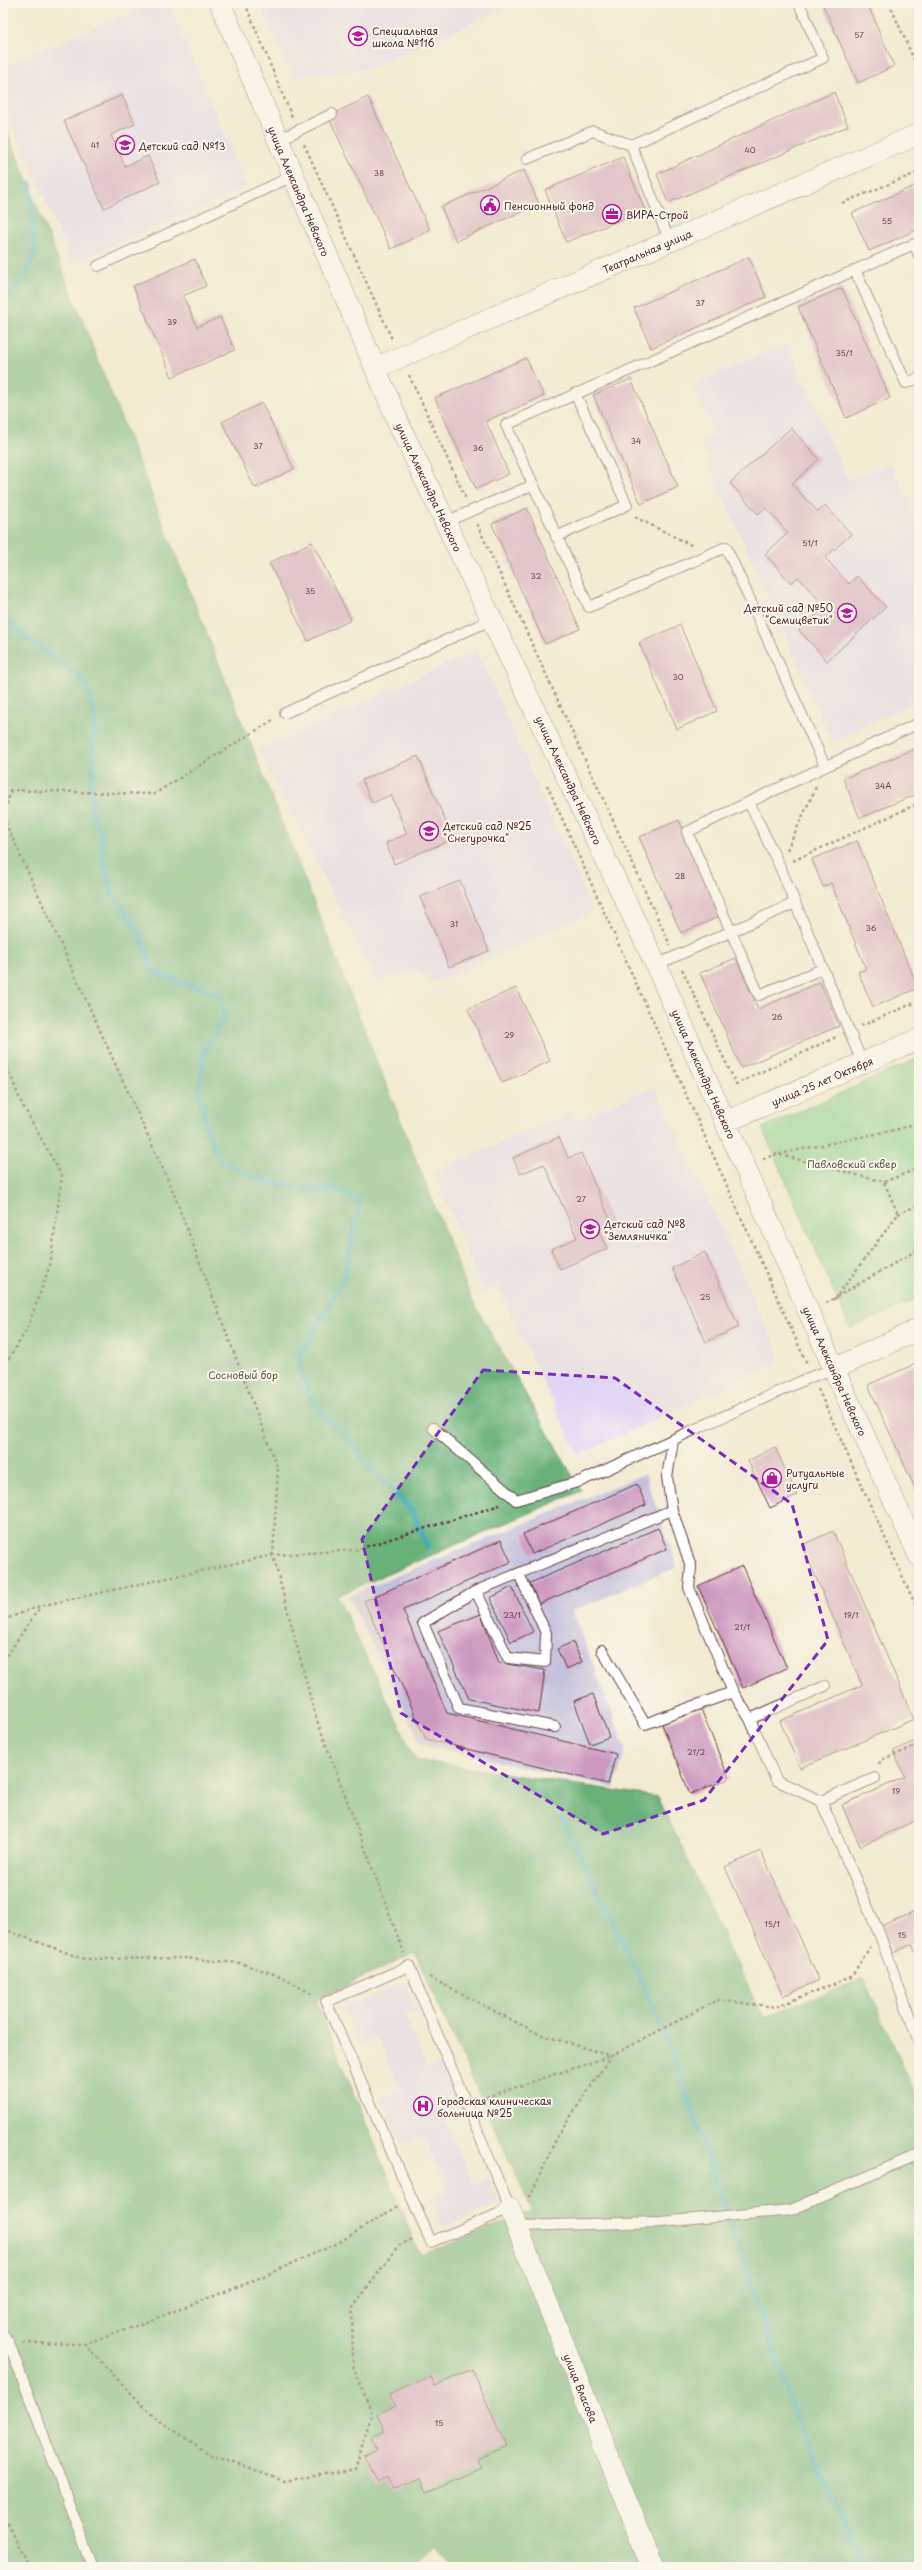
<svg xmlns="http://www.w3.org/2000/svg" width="922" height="2570" font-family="'Playpen Sans',sans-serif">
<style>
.built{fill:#e0d4f4}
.industrial{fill:#c4c0db}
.green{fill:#80ce8d;stroke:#65765c}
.forest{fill:#68b178;stroke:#596852;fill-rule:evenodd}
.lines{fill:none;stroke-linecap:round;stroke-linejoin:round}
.stream{stroke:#3cacb7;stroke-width:5.5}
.building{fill:#cd99bf}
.lane-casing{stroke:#633e44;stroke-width:12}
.street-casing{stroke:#633e44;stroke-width:22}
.path{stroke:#633e44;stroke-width:2.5;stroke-dasharray:3 3;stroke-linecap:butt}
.lane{stroke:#fff;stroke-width:10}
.street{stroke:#fff;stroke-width:21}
.marked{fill:none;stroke:#7b2cbf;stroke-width:3;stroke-dasharray:8 5;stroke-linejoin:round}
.labels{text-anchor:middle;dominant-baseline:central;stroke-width:4;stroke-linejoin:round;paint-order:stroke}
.number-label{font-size:8px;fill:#6b3e50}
.poi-label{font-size:10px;fill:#4a1f2b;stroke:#fbf7ec;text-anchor:start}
.street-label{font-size:10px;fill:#4a1f2b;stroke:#fbf7ec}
.park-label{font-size:10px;fill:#5a5448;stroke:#fbf7ec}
</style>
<rect width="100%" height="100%" fill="#fbf7ec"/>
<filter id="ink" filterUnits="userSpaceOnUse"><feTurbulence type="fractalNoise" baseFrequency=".025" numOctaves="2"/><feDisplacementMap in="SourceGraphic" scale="8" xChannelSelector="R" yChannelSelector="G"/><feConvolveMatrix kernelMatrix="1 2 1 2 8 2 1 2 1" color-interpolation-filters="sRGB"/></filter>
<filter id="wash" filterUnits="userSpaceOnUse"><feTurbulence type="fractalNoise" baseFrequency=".012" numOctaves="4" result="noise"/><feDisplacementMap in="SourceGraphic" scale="16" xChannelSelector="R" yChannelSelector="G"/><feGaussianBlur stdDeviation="0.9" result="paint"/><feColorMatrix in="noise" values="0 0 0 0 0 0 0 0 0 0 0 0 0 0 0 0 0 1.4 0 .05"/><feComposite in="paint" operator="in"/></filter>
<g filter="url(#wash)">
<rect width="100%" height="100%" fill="#f2ebd3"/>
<path class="built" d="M 153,3 L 168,3 L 247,187 L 72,263 L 3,102 L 3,67 Z
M 260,3 L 518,3 L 367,69 L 292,77 Z
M 787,343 L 848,481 L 891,463 L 919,527 L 919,700 L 832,742 L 699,442 L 715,434 L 693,385 Z
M 477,650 L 593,911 L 433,983 L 413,968 L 378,984 L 259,751 Z
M 655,1086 L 782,1360 L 578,1455 L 498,1287 L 484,1293 L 434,1172 L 573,1111 L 576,1121 Z
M 406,1982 L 418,2011 L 405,2016 L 427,2068 L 442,2062 L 464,2114 L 446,2122 L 473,2185 L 488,2178 L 499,2203 L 443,2227 L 431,2197 L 447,2190 L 424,2136 L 402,2145 L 382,2099 L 401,2090 L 378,2038 L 358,2046 L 342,2009 Z"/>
<path class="industrial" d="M 645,1474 L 677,1567 L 572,1611 L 626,1749 L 614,1787 L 422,1745 L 348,1596 Z"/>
<path class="green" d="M 919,1058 L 919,1298 L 850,1328 L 762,1128 Z"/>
<path class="forest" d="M 3,121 L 472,1300 L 581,1491 L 337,1596 L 416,1760 L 658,1797 L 763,2018 L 864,1978 L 919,2102 L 919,2567 L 551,2567 L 548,2556 L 529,2567 L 454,2567 L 434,2549 L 404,2567 L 3,2567 ZM 415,1953 L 532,2211 L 420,2255 L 316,2000 Z"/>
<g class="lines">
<path class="stream" d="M 3,299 L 18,287 L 35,255 L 30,184
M 3,616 L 26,637 L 85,681 L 95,718 L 91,809 L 101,835 L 103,861 L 112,893 L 138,930 L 154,972 L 222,997 L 224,1018 L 204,1053 L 199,1090 L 206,1128 L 219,1159 L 254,1178 L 299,1188 L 339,1190 L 360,1202 L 345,1276 L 298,1360 L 308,1392 L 327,1419 L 347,1436 L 372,1470 L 412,1511 L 428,1547
M 563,1820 L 647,1993 L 676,2063 L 801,2432 L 866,2567"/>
</g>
<g id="blocks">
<path class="building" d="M 822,3 L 867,3 L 894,66 L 858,83 Z
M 834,92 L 848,126 L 668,203 L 657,174 Z
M 122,95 L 135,124 L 111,135 L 125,166 L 148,156 L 160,182 L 104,208 L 64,121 Z
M 368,97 L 430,230 L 391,249 L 328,116 Z
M 623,157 L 645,210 L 566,242 L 545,190 Z
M 524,170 L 539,204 L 456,241 L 441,207 Z
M 919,184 L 919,229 L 869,251 L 852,213 Z
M 749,257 L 766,297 L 651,348 L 634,308 Z
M 195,259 L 206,286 L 183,296 L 197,327 L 220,317 L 235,350 L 172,377 L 133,286 Z
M 842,288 L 890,398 L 846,418 L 798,307 Z
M 526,358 L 544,396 L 486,421 L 509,474 L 476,489 L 435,398 Z
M 631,379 L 678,487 L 641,504 L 593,395 Z
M 262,403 L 294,469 L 255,488 L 222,422 Z
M 791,428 L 819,459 L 792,484 L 818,512 L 825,505 L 851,534 L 825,558 L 849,584 L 857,576 L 886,607 L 827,661 L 799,630 L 825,607 L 798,577 L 791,583 L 765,554 L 788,533 L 766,508 L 758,514 L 730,483 Z
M 527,508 L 580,629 L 545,644 L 492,524 Z
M 312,542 L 351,620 L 308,641 L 269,563 Z
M 680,625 L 717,711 L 677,729 L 639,643 Z
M 919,747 L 919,793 L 860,818 L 843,779 Z
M 418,756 L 453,839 L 394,864 L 386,843 L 407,834 L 391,795 L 372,803 L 362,780 Z
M 679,820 L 721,916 L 681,933 L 639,837 Z
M 857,841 L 918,988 L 873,1007 L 858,972 L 866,969 L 831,883 L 823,887 L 812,859 Z
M 460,881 L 489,951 L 449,967 L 420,897 Z
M 736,958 L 758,1009 L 820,982 L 839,1026 L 741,1068 L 700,973 Z
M 516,988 L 550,1061 L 502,1083 L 468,1009 Z
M 559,1137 L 568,1158 L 581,1153 L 612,1224 L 598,1230 L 607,1249 L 560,1269 L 551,1249 L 577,1238 L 544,1164 L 520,1174 L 513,1158 Z
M 705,1252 L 739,1327 L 706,1342 L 672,1268 Z
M 919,1362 L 919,1497 L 868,1385 Z
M 775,1447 L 797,1495 L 770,1508 L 748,1461 Z
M 637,1484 L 646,1505 L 532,1554 L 523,1534 Z
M 658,1528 L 667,1549 L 539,1604 L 530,1583 Z
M 833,1531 L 914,1719 L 800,1768 L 780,1721 L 862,1685 L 802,1545 Z
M 501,1540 L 511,1562 L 403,1610 L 447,1713 L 616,1754 L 608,1784 L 426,1739 L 364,1601 Z
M 742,1566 L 787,1668 L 743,1688 L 698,1586 Z
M 512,1587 L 533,1632 L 511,1642 L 490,1598 Z
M 481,1614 L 499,1663 L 545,1670 L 539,1713 L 469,1699 L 438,1631 Z
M 573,1642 L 582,1662 L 566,1669 L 557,1649 Z
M 593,1694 L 609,1737 L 590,1744 L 574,1701 Z
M 701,1709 L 729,1779 L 690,1794 L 662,1724 Z
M 919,1739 L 919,1819 L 860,1846 L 842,1805 L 905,1777 L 893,1751 Z
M 761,1851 L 819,1980 L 783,1996 L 725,1867 Z
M 919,1909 L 919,1961 L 912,1944 L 893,1953 L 881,1926 Z
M 472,2369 L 506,2446 L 477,2459 L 481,2468 L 427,2492 L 421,2478 L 393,2490 L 387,2477 L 377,2482 L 364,2455 L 377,2449 L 372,2437 L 385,2431 L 377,2414 L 395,2406 L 389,2395 L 431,2376 L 435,2386 Z"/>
</g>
</g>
<g filter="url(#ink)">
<use href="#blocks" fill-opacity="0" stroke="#633e44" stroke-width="1"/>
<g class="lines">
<defs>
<path id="lane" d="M 278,140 L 332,114
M 527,159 L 593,131 L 631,145
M 670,242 L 631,145 L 823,58 L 799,3
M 98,266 L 293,176
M 855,270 L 906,383 L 919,378
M 445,522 L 533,485
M 556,537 L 627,505 L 575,393
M 285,713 L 493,619
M 825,766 L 726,547 L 589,607 L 506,425 L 914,244 L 919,255
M 749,802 L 687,832 L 759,995 L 822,969
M 656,965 L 795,903
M 863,1064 L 780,867 L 749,802 L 919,723
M 433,1428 L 516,1500 L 581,1481 L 813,1376 L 834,1369
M 673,1441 L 667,1477 L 672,1510 L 691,1567 L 689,1588 L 733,1692 L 750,1719 L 776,1780 L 821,1801 L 875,1778
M 476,1591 L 508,1658 L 545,1662 L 546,1633 L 519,1574
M 602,1650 L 645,1724 L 733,1692
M 750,1719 L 825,1686
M 555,1727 L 459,1708 L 423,1623 L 476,1591 L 672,1510
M 821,1801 L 879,1933 L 919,2042
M 409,1966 L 510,2209 L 431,2242 L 326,2002 Z
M 517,2226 L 661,2222 L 791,2210 L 919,2154
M 3,2334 L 9,2343 L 93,2567"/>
<path id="street" d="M 220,3 L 402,431 L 656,965 L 834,1369 L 919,1556
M 375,368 L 919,134
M 725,1122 L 919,1039
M 834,1369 L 919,1329
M 510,2209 L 652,2567"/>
</defs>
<use href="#lane" class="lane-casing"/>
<use href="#street" class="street-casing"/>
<path class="path" d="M 245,3 L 292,117
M 889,3 L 919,71
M 304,144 L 392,339
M 842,203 L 919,172
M 409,375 L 466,499
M 635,517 L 693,546
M 477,524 L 670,945
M 547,785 L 807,1364
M 3,790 L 154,794 L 273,720
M 3,816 L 11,790
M 3,817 L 172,1189 L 278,1469 L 273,1555 L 355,1550 L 500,1505
M 787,850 L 816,787
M 793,861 L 919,803
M 682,969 L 736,1084 L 836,1037
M 861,1026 L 919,1001
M 3,1056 L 21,1102 L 62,1176 L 50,1265 L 27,1329 L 3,1368
M 779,1154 L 899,1129 L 919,1122
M 763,1159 L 777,1154 L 884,1182 L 898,1214 L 834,1300
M 884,1182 L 919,1168
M 898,1214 L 919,1205
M 826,1303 L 919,1249
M 818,1389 L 919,1613
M 3,1620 L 40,1606 L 273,1555 L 315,1715 L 404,1953
M 3,1661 L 40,1607
M 879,1764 L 881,1760 L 919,1745
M 3,1929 L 84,1959 L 183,1958 L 240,1963 L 280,1976 L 314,1995
M 429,1977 L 539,2034 L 611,2056 L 557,2137 L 528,2201
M 480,2099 L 611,2056 L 717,2000 L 776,2007 L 851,1977 L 870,1947
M 23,2343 L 84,2344 L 120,2332 L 248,2283 L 338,2243 L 400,2205
M 84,2344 L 154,2417 L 211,2455 L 284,2481 L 355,2469 L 372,2413 L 353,2366 L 352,2309 L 398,2246 L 414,2238
M 3,2512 L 17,2545 L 31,2567"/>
<use href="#lane" class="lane"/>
<use href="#street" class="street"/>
</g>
</g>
<path d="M0 0H922V2570H0ZM 483,1370 L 615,1378 L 792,1504 L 828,1640 L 704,1800 L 603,1834 L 401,1713 L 362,1539 Z" fill="#f2ebd3" fill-opacity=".55" fill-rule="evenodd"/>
<path class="marked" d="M 483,1370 L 615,1378 L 792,1504 L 828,1640 L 704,1800 L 603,1834 L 401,1713 L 362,1539 Z"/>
<defs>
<symbol id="school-ring" viewBox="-11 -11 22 22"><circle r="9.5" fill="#fbf7ec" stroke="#b5179e" stroke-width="1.5"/><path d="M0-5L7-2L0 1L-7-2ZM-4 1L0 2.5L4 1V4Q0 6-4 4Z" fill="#b5179e"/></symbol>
<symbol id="civic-ring" viewBox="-11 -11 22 22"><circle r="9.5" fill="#fbf7ec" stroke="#b5179e" stroke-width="1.5"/><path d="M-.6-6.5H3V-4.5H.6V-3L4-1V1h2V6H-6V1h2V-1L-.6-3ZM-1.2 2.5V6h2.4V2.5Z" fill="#b5179e"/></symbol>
<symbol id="office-ring" viewBox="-11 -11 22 22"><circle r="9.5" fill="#fbf7ec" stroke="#b5179e" stroke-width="1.5"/><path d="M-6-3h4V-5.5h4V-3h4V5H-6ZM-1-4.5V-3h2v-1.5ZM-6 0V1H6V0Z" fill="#b5179e"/></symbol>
<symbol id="shop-ring" viewBox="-11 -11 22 22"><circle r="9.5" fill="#fbf7ec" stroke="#b5179e" stroke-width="1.5"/><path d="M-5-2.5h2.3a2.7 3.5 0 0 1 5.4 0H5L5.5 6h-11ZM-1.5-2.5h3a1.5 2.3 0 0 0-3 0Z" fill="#b5179e"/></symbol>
<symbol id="hospital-ring" viewBox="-11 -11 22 22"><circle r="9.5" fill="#fbf7ec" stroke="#b5179e" stroke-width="1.5"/><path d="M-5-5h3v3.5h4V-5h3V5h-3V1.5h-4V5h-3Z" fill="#b5179e"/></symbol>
</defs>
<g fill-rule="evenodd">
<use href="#school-ring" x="347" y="25" width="22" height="22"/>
<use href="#school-ring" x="114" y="134" width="22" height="22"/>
<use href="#civic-ring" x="479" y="194" width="22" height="22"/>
<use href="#office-ring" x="601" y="203" width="22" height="22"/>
<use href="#school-ring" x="836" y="602" width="22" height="22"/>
<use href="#school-ring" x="418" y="820" width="22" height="22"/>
<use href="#school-ring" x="579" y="1218" width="22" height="22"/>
<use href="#shop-ring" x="761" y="1467" width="22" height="22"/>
<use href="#hospital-ring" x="412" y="2095" width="22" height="22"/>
</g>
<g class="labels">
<g class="number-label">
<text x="859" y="35">57</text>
<text x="95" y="145">41</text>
<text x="750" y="150">40</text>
<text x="379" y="173">38</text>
<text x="887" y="221">55</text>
<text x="700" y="303">37</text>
<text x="172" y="322">39</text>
<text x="844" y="353">35/1</text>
<text x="636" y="441">34</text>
<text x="258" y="446">37</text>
<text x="478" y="448">36</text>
<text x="810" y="543">51/1</text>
<text x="536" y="576">32</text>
<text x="310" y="591">35</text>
<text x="678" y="677">30</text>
<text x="883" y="786">34А</text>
<text x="680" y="876">28</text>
<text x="454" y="924">31</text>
<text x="871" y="928">36</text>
<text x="777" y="1017">26</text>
<text x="509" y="1035">29</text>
<text x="581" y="1199">27</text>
<text x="705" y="1297">25</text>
<text x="512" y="1615">23/1</text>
<text x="851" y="1615">19/1</text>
<text x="742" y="1627">21/1</text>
<text x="696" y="1752">21/2</text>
<text x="896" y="1791">19</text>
<text x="772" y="1924">15/1</text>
<text x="902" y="1935">15</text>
<text x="439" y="2423">15</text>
</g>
<g class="poi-label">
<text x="372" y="30">Специальная<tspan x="372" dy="12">школа №116</tspan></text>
<text x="139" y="145">Детский сад №13</text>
<text x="504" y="205">Пенсионный фонд</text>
<text x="626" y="214">ВИРА-Строй</text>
<text x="833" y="607" text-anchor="end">Детский сад №50<tspan x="833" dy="12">"Семицветик"</tspan></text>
<text x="443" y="825">Детский сад №25<tspan x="443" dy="12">"Снегурочка"</tspan></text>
<text x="604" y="1223">Детский сад №8<tspan x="604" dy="12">"Земляничка"</tspan></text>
<text x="786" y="1472">Ритуальные<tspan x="786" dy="12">услуги</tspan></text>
<text x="437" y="2100">Городская клиническая<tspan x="437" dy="12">больница №25</tspan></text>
</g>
<g class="street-label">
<text transform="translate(299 191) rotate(67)">улица Александра Невского</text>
<text transform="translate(647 251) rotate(-23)">Театральная улица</text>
<text transform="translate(429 487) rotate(65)">улица Александра Невского</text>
<text transform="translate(569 780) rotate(65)">улица Александра Невского</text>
<text transform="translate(704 1074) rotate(66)">улица Александра Невского</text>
<text transform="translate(822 1081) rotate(-23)">улица 25 лет Октября</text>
<text transform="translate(835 1371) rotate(66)">улица Александра Невского</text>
<text transform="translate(581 2388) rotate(68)">улица Власова</text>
</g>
<g class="park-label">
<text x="852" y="1163">Павловский сквер</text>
<text x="243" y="1374">Сосновый бор</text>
</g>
</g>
<rect width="922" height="2570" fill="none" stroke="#fbf7ec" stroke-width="16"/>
</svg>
